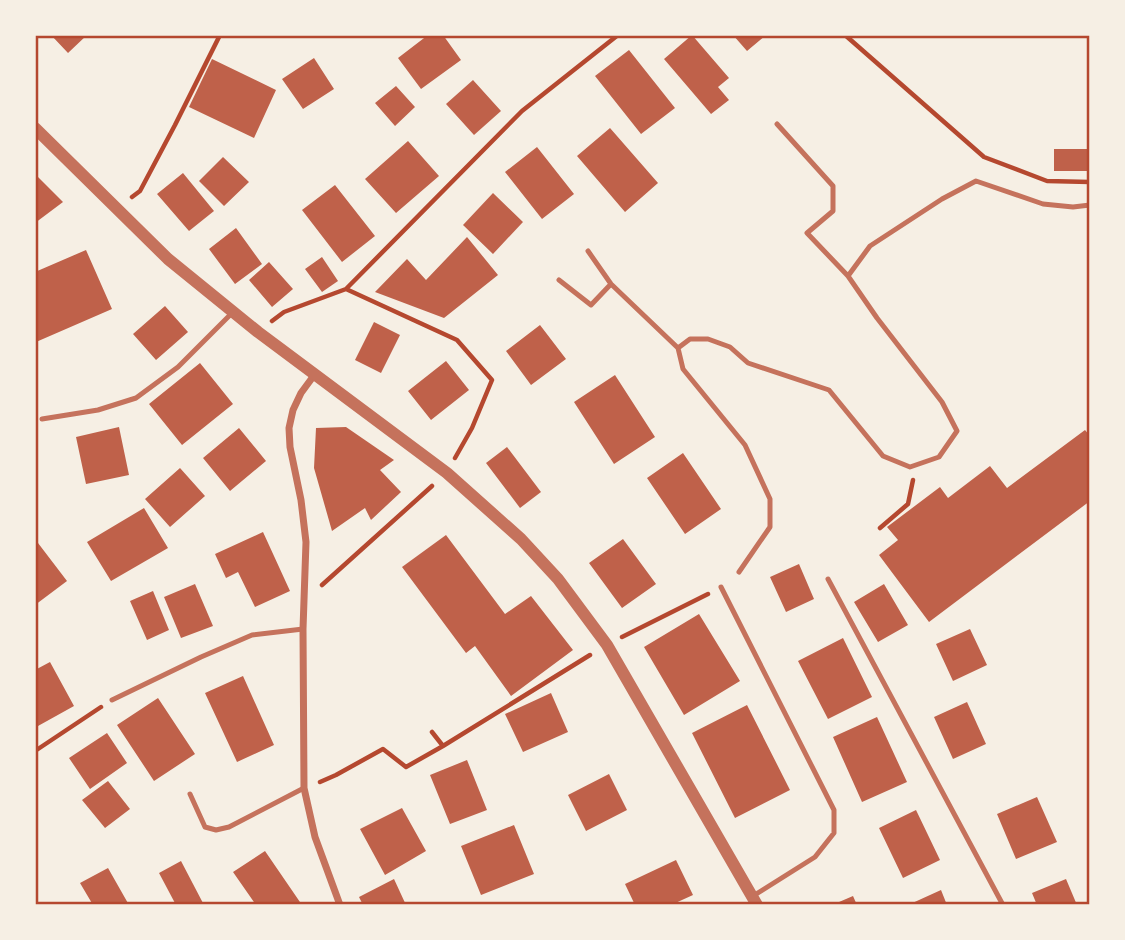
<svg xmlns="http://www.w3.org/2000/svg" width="1125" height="940" font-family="'PT Sans',sans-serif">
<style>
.building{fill:#bf614a}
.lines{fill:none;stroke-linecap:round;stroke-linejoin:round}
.path{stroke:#b5482f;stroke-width:4.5}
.service{stroke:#c5725c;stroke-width:5}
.minor{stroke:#c5725c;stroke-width:7}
.tertiary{stroke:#c5725c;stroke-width:12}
.neatline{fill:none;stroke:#b5482f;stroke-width:2.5}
</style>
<rect width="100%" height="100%" fill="#f6efe4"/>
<path class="building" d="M 51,35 L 87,35 L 68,53 Z
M 428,35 L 443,35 L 461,60 L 421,89 L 398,58 Z
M 692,35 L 729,78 L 718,87 L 729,100 L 711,114 L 664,59 Z
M 733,35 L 766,35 L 747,51 Z
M 629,50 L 675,108 L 641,134 L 595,76 Z
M 314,58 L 334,89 L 303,109 L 282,79 Z
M 212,59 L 276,90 L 254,138 L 189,107 Z
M 473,80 L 501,111 L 474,135 L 446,104 Z
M 396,86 L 415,107 L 395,126 L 375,103 Z
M 610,128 L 658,183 L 625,212 L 577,156 Z
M 408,141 L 439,176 L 396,213 L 365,179 Z
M 537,147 L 574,194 L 542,219 L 505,172 Z
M 1054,149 L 1090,149 L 1089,171 L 1054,171 Z
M 223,157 L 249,182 L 224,206 L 199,181 Z
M 183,173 L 214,211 L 189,231 L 157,194 Z
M 35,174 L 63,202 L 35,223 Z
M 335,185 L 375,236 L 342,262 L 302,210 Z
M 493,193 L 523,222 L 493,254 L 463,225 Z
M 236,228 L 262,264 L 235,284 L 209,249 Z
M 467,237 L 498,275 L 444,318 L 375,292 L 407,259 L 426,280 Z
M 86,250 L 112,309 L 36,342 L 35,272 Z
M 322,257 L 338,281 L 322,292 L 305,269 Z
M 269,262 L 293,289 L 272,307 L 249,280 Z
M 165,306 L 188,332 L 156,360 L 133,334 Z
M 374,322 L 400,335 L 381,373 L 355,360 Z
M 540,325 L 566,359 L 531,385 L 506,351 Z
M 446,361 L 469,390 L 431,420 L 408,391 Z
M 200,363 L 233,404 L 182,445 L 149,404 Z
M 615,375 L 655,437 L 614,464 L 574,402 Z
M 119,427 L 129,475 L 86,484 L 76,437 Z
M 346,427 L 394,460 L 380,470 L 401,492 L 371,520 L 365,508 L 332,531 L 314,468 L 316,428 Z
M 239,428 L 266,461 L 230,491 L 203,458 Z
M 1085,430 L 1090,436 L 1090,501 L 929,622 L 879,555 L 898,540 L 887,527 L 940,487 L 948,498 L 990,466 L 1007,488 Z
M 507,447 L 541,492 L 520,508 L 486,463 Z
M 683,453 L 721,509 L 685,534 L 647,478 Z
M 180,468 L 205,496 L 170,527 L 145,499 Z
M 144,508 L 168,548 L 111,581 L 87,542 Z
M 263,532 L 290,591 L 255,607 L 238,572 L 226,578 L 215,554 Z
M 446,535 L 505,614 L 531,596 L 573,650 L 511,696 L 475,646 L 466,653 L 402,567 Z
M 623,539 L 656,584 L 622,608 L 589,563 Z
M 38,543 L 67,581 L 35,605 L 35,545 Z
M 799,564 L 814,599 L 786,612 L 770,577 Z
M 195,584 L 213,626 L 181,638 L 164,597 Z
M 884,584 L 908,625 L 878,642 L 854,602 Z
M 153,591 L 169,630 L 147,640 L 130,601 Z
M 699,614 L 740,681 L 684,715 L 644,647 Z
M 970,629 L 987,665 L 953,681 L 936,644 Z
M 843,638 L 872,697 L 828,719 L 798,661 Z
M 50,662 L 74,706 L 38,726 L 35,720 L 35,670 Z
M 243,676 L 274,745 L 237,762 L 205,693 Z
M 551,693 L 568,732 L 523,752 L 505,714 Z
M 158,698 L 195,754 L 154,781 L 117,725 Z
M 967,702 L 986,744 L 953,759 L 934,717 Z
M 747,705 L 790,790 L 735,818 L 692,733 Z
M 877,717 L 907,782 L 862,802 L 833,737 Z
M 107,733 L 127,763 L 90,789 L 69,758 Z
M 467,760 L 487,810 L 450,824 L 430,775 Z
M 609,774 L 627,810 L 586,831 L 568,795 Z
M 108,781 L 130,809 L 105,828 L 82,800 Z
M 1037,797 L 1057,842 L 1016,859 L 997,814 Z
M 402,808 L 426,851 L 385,875 L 360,829 Z
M 916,810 L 940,860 L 903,878 L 879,828 Z
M 514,825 L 534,874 L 481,895 L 461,846 Z
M 265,851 L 302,905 L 256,905 L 233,872 Z
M 676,860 L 693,895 L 671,905 L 635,905 L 625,884 Z
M 181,861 L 204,905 L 176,905 L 159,873 Z
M 108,868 L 129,905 L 93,905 L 80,883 Z
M 394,879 L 406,905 L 363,905 L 359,897 Z
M 1066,879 L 1077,905 L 1037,905 L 1032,893 Z
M 941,890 L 947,905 L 908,905 Z
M 853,896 L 857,905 L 832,905 Z"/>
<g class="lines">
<path class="path" d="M 845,35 L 984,157 L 1047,181 L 1090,182
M 132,197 L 140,191 L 175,125 L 220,35
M 346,289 L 457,340 L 492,380 L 472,428 L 455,458
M 272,321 L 284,312 L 346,289 L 522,111 L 618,35
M 880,528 L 908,504 L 913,480
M 322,585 L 432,486
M 622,637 L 708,594
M 432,732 L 443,746
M 35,751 L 101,707
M 320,782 L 336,775 L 383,749 L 406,767 L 443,746 L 590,655"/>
<path class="service" d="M 777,124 L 833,186 L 833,211 L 807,233 L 848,276
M 588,251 L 611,284 L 678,348
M 559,280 L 591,305 L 611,284
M 678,348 L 690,339 L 708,339 L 730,347 L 748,363 L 829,390 L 883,456 L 910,467 L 939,457 L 957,431 L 942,402 L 877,318 L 848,276 L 870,246 L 942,199 L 976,181 L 1043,204 L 1073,207 L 1090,205
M 678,348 L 683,369 L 745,445 L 770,499 L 770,527 L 739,572
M 42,419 L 98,410 L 136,398 L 178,367 L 233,312
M 828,579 L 1003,905
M 721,587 L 834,810 L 834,833 L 815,857 L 753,896
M 112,700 L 201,657 L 252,635 L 303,629
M 190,794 L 205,827 L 216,830 L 229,827 L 304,788"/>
<path class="minor" d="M 315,374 L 301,393 L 293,410 L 289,428 L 290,447 L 301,500 L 306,542 L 303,629 L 304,788 L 315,837 L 340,905"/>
<path class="tertiary" d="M 35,128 L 168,259 L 258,332 L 447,473 L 521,539 L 558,579 L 607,645 L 757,905"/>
</g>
<rect width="1125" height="940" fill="none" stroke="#f6efe4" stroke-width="74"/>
<rect x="37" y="37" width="1051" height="866" class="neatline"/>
</svg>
